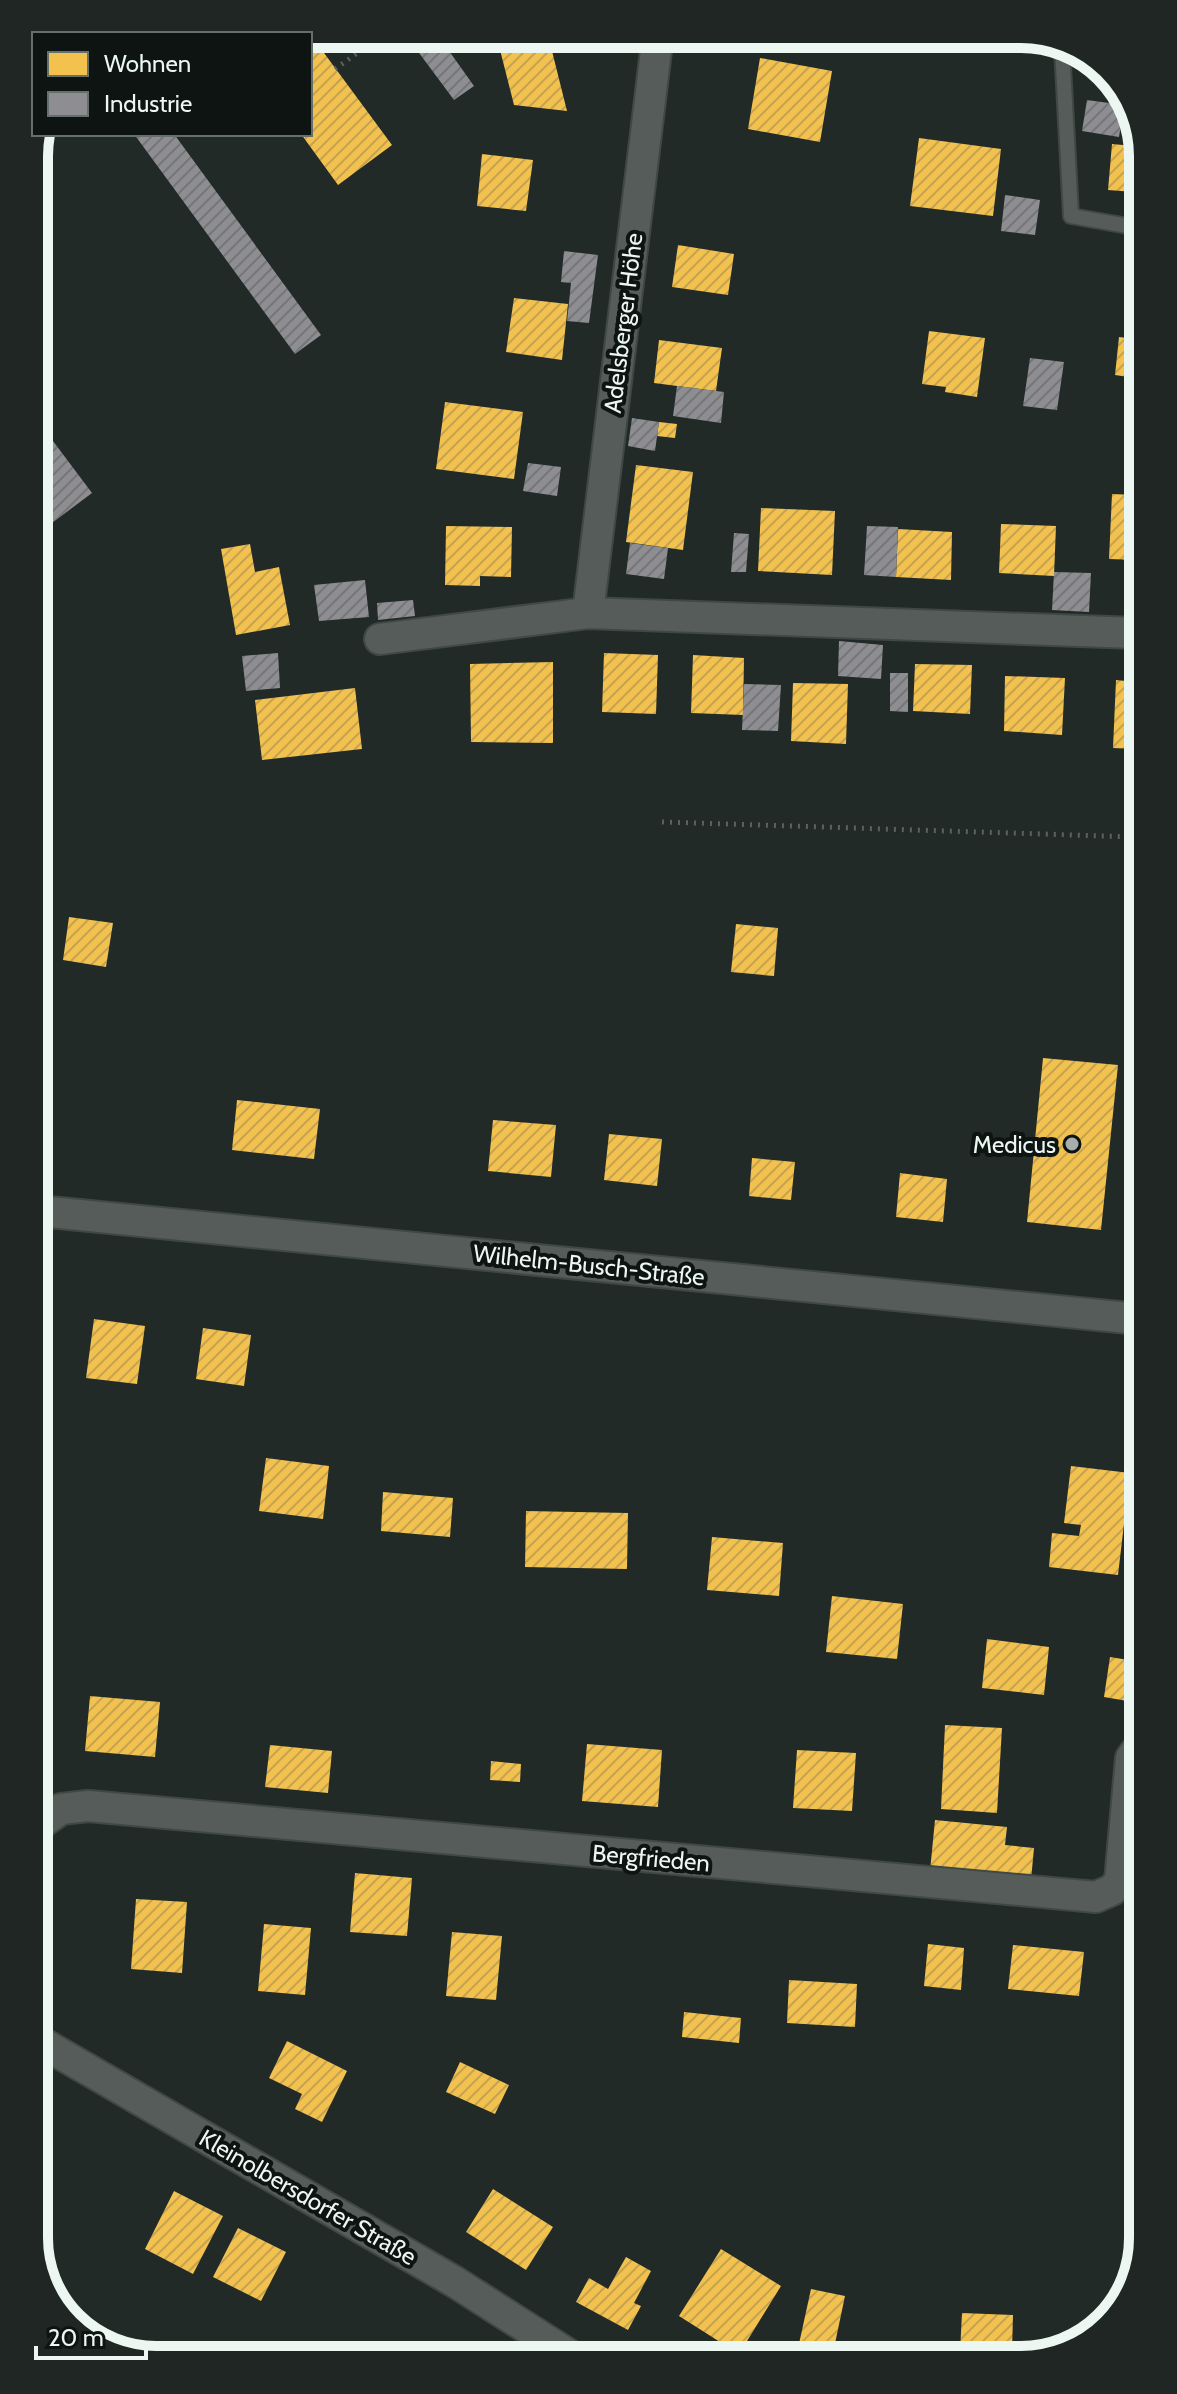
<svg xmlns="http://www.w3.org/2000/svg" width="1177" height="2394" font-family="Cabin,sans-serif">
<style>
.homes{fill:url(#homes-hatch)}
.industry{fill:url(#industry-hatch)}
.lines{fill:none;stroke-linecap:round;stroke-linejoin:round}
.lane-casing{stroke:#404844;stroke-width:18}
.street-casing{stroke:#404844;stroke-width:34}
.path{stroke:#5c615f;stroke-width:5;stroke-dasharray:2 6;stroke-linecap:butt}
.lane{stroke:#565c5a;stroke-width:14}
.street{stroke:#565c5a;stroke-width:30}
.poi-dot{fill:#a5afab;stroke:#0d1411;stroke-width:3}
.labels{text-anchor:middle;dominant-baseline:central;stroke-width:8;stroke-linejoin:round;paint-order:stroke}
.street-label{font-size:24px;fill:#ecf7f2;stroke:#0d1411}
.poi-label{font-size:24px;fill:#ecf7f2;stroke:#0d1411;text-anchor:end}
.rim{fill:none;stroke:#ecf7f2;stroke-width:10}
</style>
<defs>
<pattern id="homes-hatch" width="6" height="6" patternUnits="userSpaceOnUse" patternTransform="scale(2)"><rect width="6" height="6" fill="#f2c14e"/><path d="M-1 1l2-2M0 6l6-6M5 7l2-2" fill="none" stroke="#c7a34d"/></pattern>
<pattern id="industry-hatch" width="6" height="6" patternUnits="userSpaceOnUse" patternTransform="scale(2)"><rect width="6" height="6" fill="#8d8d92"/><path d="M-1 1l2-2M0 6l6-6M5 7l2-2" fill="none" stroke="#747678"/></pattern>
</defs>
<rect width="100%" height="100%" fill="#212a26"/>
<path class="homes" d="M 496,34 L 548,35 L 567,111 L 514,105 Z
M 313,38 L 392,145 L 338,185 L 301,134 L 310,134 Z
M 760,58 L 832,71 L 820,142 L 748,129 Z
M 919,138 L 1001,149 L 993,216 L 910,206 Z
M 1112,144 L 1134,146 L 1134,192 L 1108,190 Z
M 482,154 L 533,160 L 526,211 L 477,206 Z
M 678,245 L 734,254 L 728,295 L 672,287 Z
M 514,298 L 568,304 L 562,360 L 506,352 Z
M 929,331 L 985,338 L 977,397 L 945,392 L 946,387 L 922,384 Z
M 1119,337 L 1135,339 L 1135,378 L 1115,375 Z
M 659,340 L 722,348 L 716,391 L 654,383 Z
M 445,402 L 523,412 L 514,479 L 436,469 Z
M 659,422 L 677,424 L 675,438 L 657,436 Z
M 636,465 L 693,472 L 683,550 L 626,542 Z
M 1112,494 L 1136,495 L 1136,560 L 1109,559 Z
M 761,508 L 835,511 L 832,575 L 758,571 Z
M 1001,524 L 1056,526 L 1054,576 L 999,573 Z
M 446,526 L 512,527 L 511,577 L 480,576 L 480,586 L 445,585 Z
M 898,529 L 952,532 L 951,580 L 896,577 Z
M 250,544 L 255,572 L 279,567 L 290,625 L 236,635 L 221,549 Z
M 604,653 L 658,655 L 656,714 L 602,712 Z
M 693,655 L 744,658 L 743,715 L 691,713 Z
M 553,662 L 553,743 L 471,742 L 470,664 Z
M 915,664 L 972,665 L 970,714 L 913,711 Z
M 1005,676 L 1065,678 L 1062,735 L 1004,731 Z
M 1116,680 L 1136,682 L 1137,749 L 1113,748 Z
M 793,683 L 848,684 L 846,744 L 791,741 Z
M 355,688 L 362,749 L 262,760 L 255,700 Z
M 69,917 L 113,923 L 106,967 L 63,960 Z
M 736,924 L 778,928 L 774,976 L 731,972 Z
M 1043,1058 L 1118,1065 L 1101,1230 L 1027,1222 Z
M 237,1100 L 320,1109 L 314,1159 L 232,1150 Z
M 493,1120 L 556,1125 L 551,1177 L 488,1171 Z
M 609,1134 L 662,1139 L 657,1186 L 604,1180 Z
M 752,1158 L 795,1162 L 791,1200 L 749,1196 Z
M 900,1173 L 947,1179 L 943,1222 L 896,1217 Z
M 94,1319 L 145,1326 L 137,1384 L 86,1378 Z
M 203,1328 L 251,1335 L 244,1386 L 196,1379 Z
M 266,1458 L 329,1466 L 323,1519 L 259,1511 Z
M 1071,1466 L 1130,1473 L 1118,1575 L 1049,1567 L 1052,1533 L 1079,1536 L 1081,1525 L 1064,1523 Z
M 383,1492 L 453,1498 L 450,1537 L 381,1531 Z
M 526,1511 L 628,1513 L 627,1569 L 525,1567 Z
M 712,1537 L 783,1543 L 779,1596 L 707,1590 Z
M 832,1596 L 903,1604 L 897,1659 L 826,1652 Z
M 987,1639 L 1049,1647 L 1044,1695 L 982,1688 Z
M 1110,1657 L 1141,1662 L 1139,1703 L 1104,1697 Z
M 90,1696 L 160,1702 L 155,1757 L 85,1751 Z
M 945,1725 L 1002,1728 L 997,1813 L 941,1809 Z
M 587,1744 L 662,1750 L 658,1807 L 582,1801 Z
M 270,1745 L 332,1751 L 328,1793 L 265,1787 Z
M 797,1750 L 856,1753 L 852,1811 L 793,1808 Z
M 491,1761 L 521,1764 L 520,1782 L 490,1780 Z
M 935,1820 L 1007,1827 L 1005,1845 L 1034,1848 L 1031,1880 L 930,1871 Z
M 355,1873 L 412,1878 L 407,1936 L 350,1932 Z
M 136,1899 L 187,1902 L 182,1973 L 131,1969 Z
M 264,1924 L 311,1928 L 305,1995 L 258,1991 Z
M 452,1932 L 502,1936 L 496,2000 L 446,1996 Z
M 928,1944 L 964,1948 L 961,1990 L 924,1986 Z
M 1013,1945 L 1084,1952 L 1079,1996 L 1008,1989 Z
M 789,1980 L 857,1984 L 855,2027 L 787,2023 Z
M 684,2012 L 741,2018 L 739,2043 L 682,2037 Z
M 287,2041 L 347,2071 L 322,2122 L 295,2109 L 302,2094 L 269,2078 Z
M 460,2062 L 509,2085 L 495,2114 L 446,2092 Z
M 493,2189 L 553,2227 L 526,2270 L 466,2232 Z
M 174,2191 L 223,2216 L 193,2274 L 145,2249 Z
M 238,2228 L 286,2252 L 261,2301 L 213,2277 Z
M 721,2249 L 781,2286 L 739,2354 L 679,2316 Z
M 626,2257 L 651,2271 L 634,2303 L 641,2306 L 628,2330 L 576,2302 L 589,2278 L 608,2289 Z
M 811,2289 L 845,2296 L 833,2353 L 797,2353 Z
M 962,2313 L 1013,2315 L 1012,2351 L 960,2352 Z"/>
<path class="industry" d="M 405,34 L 437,34 L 474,86 L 454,100 Z
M 1087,100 L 1124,105 L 1119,137 L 1082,131 Z
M 134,134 L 174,134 L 321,335 L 295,354 Z
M 1005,195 L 1040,200 L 1035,235 L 1001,231 Z
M 564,251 L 598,255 L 589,323 L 567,321 L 571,283 L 561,282 Z
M 1030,358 L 1064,362 L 1057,410 L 1023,406 Z
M 677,386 L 724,392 L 721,423 L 673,416 Z
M 35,417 L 92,493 L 36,535 Z
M 632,418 L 659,422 L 655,451 L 628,446 Z
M 528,463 L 561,467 L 557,496 L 523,491 Z
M 867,526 L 898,527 L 896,577 L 864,575 Z
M 734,533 L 749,534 L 746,572 L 731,572 Z
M 630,543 L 668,548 L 664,579 L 626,574 Z
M 1054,572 L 1091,573 L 1089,612 L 1052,610 Z
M 365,580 L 369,617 L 319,621 L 314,585 Z
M 413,600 L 415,616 L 378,620 L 377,603 Z
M 839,641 L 883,645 L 881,679 L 838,676 Z
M 278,653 L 280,688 L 246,691 L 242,656 Z
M 890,673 L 908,673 L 908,712 L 890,711 Z
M 744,684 L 781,685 L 778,731 L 742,730 Z"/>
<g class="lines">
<defs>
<path id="lane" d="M 1062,47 L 1071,216 L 1134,227"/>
<path id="street" d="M 997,34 L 1034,36
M 588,613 L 658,34
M 380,639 L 588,613 L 1136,633
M 39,1211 L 1139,1319
M 41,1823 L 61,1809 L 88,1806 L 1096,1897 L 1112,1890 L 1120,1881 L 1131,1758 L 1141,1745
M 42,2043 L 455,2282 L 571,2356"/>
</defs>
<use href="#lane" class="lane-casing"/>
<use href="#street" class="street-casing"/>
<path class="path" d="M 335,69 L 384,34
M 662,822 L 1137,837"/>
<use href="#lane" class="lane"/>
<use href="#street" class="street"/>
</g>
<circle class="poi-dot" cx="1072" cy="1144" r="8"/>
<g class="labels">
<g class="street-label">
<text transform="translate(623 323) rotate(-83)">Adelsberger Höhe</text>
<text transform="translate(589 1265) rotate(6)">Wilhelm-Busch-Straße</text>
<text transform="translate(651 1858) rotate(5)">Bergfrieden</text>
<text transform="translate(308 2197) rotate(30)">Kleinolbersdorfer Straße</text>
</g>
<g class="poi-label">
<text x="1056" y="1144">Medicus</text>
</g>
</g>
<path d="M0 0H1177V2394H0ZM156 48H1021A108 108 0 0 1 1129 156V2238A108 108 0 0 1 1021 2346H156A108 108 0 0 1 48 2238V156A108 108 0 0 1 156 48Z" fill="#1f2623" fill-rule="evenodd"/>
<path class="rim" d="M156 48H1021A108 108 0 0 1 1129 156V2238A108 108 0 0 1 1021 2346H156A108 108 0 0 1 48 2238V156A108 108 0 0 1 156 48Z"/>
<rect x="32" y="32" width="280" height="104" fill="#0d1411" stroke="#666f6b" stroke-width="2"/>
<rect x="48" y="52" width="40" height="24" fill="#f2c14e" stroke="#666f6b" stroke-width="2"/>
<text x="104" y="72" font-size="24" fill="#ecf7f2">Wohnen</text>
<rect x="48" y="92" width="40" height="24" fill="#8d8d92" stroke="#666f6b" stroke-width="2"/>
<text x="104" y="112" font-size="24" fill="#ecf7f2">Industrie</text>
<path d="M36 2346v12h110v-12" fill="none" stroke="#ecf7f2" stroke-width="4"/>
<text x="48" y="2346" font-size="24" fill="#ecf7f2" stroke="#0d1411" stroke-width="6" paint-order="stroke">20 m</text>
</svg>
